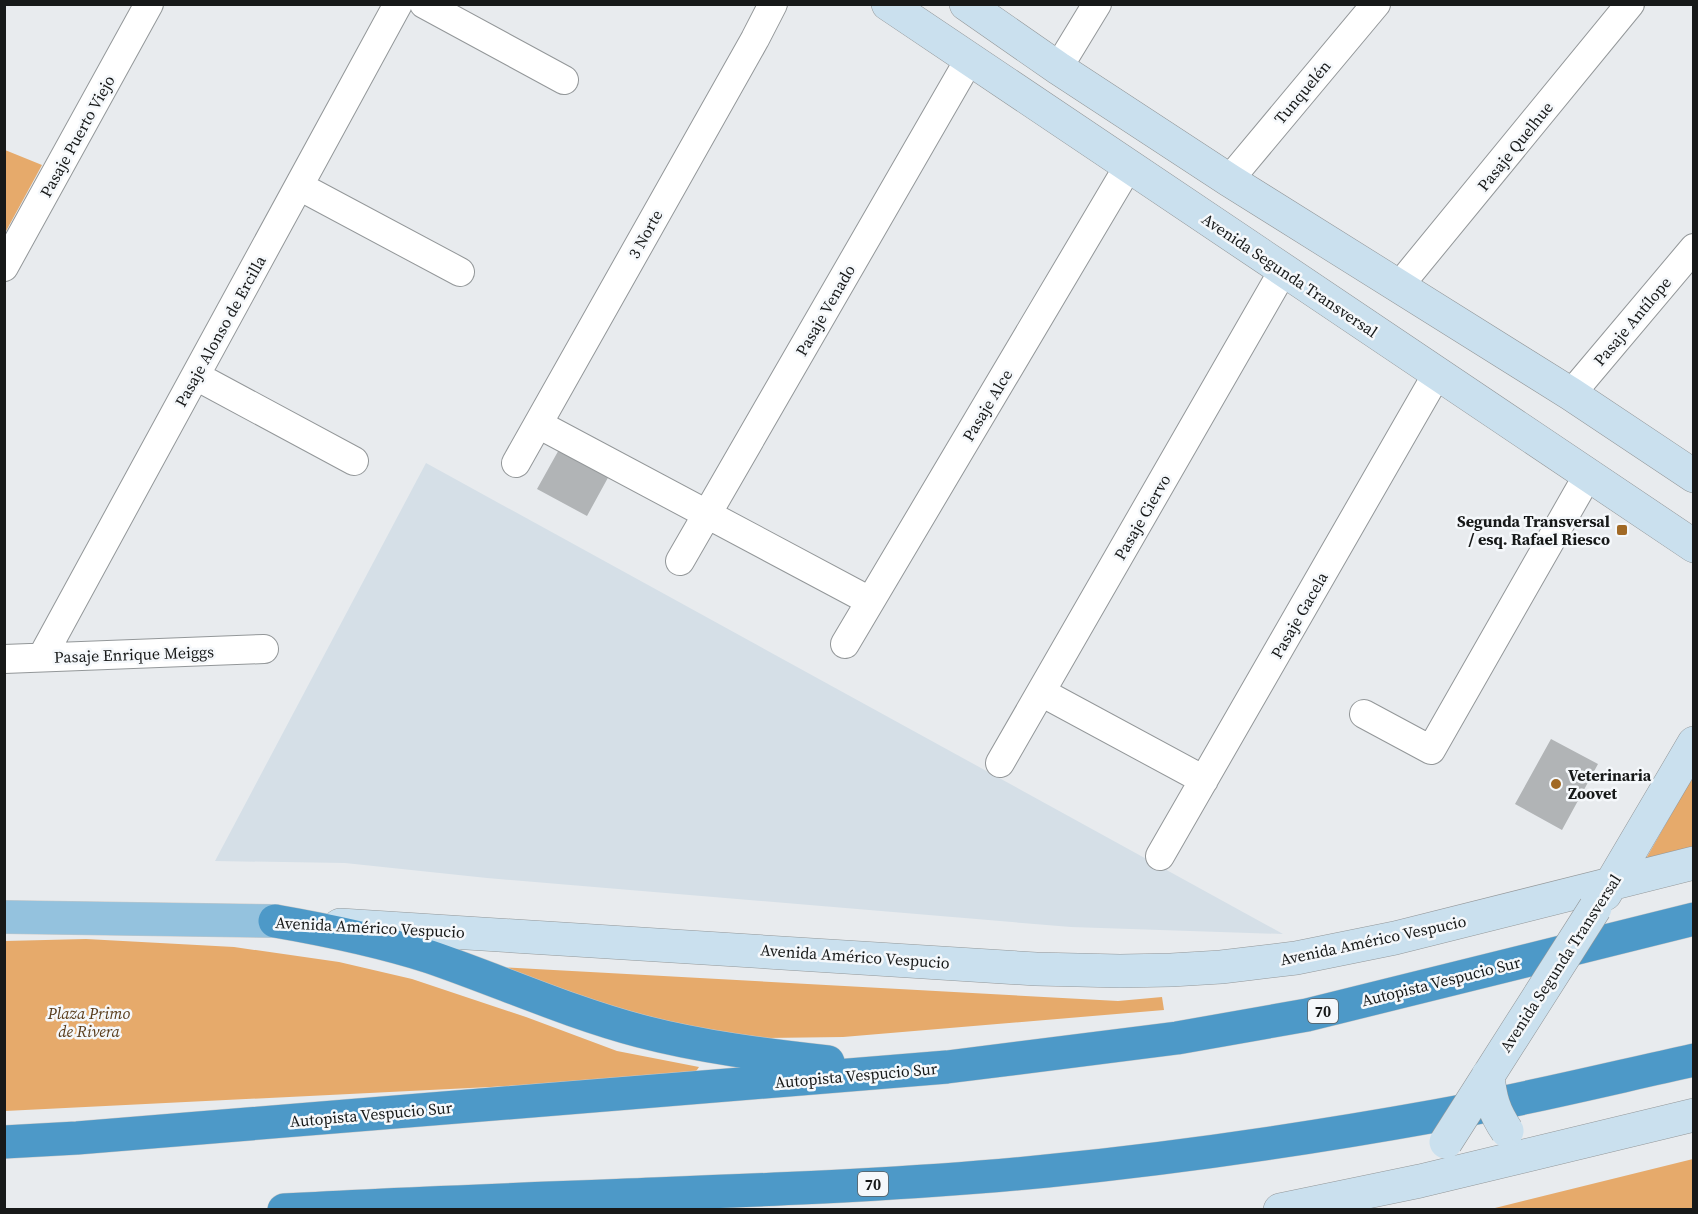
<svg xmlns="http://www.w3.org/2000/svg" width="1698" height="1214" font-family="'Source Serif 4',serif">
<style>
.built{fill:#d5dfe7}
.green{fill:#e6aa6b}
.building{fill:#b1b4b6}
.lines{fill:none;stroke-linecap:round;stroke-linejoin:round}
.minor-casing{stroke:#939799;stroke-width:30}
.secondary-casing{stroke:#939799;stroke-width:34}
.primary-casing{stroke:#c7c8c8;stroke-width:34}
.motorway-casing{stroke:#c7c8c8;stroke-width:34}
.minor{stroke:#fff;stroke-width:28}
.secondary{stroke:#cae0ee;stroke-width:33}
.primary{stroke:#94c2de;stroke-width:33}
.motorway{stroke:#4d99c8;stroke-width:33}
.secondary-bridge-casing{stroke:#939799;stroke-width:34;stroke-linecap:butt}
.secondary-bridge{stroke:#cae0ee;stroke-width:33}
.poi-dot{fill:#a16925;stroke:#f5f8fb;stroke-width:2}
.labels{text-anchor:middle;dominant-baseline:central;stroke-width:5;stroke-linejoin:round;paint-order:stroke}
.shield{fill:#f5f8fb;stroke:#5a5c5d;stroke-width:1.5}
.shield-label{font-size:15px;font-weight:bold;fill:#171919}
.street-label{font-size:16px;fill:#171919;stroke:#f5f8fb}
.poi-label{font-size:16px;font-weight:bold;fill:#171919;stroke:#f5f8fb;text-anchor:end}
.park-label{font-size:16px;font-style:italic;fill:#583b1a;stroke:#f5f8fb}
</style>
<rect width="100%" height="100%" fill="#e8ebee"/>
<path class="built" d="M 426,463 L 1283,934 L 1071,927 L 487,878 L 345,863 L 215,861 Z"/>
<path class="green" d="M 5,150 L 42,165 L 5,233 Z
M 1693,776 L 1693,852 L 1643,864 Z
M 86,939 L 234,947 L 339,962 L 412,979 L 526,1017 L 617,1051 L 699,1067 L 692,1077 L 5,1111 L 5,941 Z
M 497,967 L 1118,1001 L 1162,997 L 1164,1010 L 843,1037 L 766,1038 L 690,1031 L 614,1009 Z
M 1693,1159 L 1694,1207 L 1692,1209 L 1491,1209 Z"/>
<path class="building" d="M 561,446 L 610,474 L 587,516 L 537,489 Z
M 1551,739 L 1598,764 L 1562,830 L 1515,804 Z"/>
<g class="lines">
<defs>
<path id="minor" d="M 424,4 L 564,80
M 1058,68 L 1097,4
M 1229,180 L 1376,4
M 299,186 L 460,272
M 4,267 L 149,4
M 1399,286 L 1630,4
M 196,376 L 354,461
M 1571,394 L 1694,248
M 538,424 L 870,601
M 516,463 L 755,39 L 773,4
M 680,561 L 969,60
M 845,644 L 1128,167
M 42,657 L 398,4
M 4,659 L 264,649
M 1041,692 L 1204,780
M 1364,714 L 1431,750 L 1588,475
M 1000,763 L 1283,271
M 1160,856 L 1437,374"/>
<path id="secondary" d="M 888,4 L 1694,546
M 966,4 L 1058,68 L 1229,180 L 1571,394 L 1694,476
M 1605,894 L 1694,743
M 340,925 L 1036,969 L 1120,971 L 1171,970 L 1221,967 L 1296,958 L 1395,938 L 1694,863
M 1280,1210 L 1420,1181 L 1694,1115"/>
<path id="primary" d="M 4,917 L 275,921"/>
<path id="motorway" d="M 275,921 C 327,930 380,941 430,957 C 500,981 568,1012 640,1031 C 701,1047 765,1055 828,1062
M 4,1142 L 77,1138 L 947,1067 L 1177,1038 L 1307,1015 L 1694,919
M 284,1210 C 408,1203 531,1199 655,1194 C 786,1189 917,1184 1047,1171 C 1177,1158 1307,1139 1435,1116 C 1522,1100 1608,1079 1694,1060"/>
</defs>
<use href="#minor" class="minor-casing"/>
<use href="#secondary" class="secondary-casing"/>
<use href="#primary" class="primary-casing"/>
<use href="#motorway" class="motorway-casing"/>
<use href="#minor" class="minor"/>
<use href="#secondary" class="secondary"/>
<use href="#primary" class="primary"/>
<use href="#motorway" class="motorway"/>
<defs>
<path id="secondary-bridge" d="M 1488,1075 C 1490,1098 1494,1112 1507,1131
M 1446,1142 L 1595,908"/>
</defs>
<use href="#secondary-bridge" class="secondary-bridge-casing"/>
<use href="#secondary-bridge" class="secondary-bridge"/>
</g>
<g class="poi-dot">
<rect x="1616" y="524" width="12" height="12" rx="3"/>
<circle cx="1556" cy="784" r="6"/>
</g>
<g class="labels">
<g class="shield">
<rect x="1308" y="999" width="30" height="24" rx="4.5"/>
<rect x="858" y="1172" width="30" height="24" rx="4.5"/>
</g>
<g class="shield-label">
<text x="1323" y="1011">70</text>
<text x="873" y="1184">70</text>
</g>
<g class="street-label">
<text transform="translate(1302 92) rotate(-50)">Tunquelén</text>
<text transform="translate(77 136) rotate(-61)">Pasaje Puerto Viejo</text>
<text transform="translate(1515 146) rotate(-51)">Pasaje Quelhue</text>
<text transform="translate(645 234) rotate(-61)">3 Norte</text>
<text transform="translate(1290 275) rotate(34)">Avenida Segunda Transversal</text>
<text transform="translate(825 310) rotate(-60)">Pasaje Venado</text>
<text transform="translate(1632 321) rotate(-50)">Pasaje Antílope</text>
<text transform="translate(220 331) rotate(-61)">Pasaje Alonso de Ercilla</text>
<text transform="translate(987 405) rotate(-59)">Pasaje Alce</text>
<text transform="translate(1142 517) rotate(-60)">Pasaje Ciervo</text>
<text transform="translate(1299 615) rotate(-60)">Pasaje Gacela</text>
<text transform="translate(134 654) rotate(-2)">Pasaje Enrique Meiggs</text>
<text transform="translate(370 927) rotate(3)">Avenida Américo Vespucio</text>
<text transform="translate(1373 940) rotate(-12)">Avenida Américo Vespucio</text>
<text transform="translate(855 956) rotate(4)">Avenida Américo Vespucio</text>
<text transform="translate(1560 963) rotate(-57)">Avenida Segunda Transversal</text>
<text transform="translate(1441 981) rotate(-14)">Autopista Vespucio Sur</text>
<text transform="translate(856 1075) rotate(-5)">Autopista Vespucio Sur</text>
<text transform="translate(371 1114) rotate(-5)">Autopista Vespucio Sur</text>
</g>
<g class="poi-label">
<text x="1610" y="521">Segunda Transversal<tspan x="1610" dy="18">/ esq. Rafael Riesco</tspan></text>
<text x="1568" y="775" text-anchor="start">Veterinaria<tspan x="1568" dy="18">Zoovet</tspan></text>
</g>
<g class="park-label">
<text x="89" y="1013">Plaza Primo<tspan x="89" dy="18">de Rivera</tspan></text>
</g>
</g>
<rect width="1698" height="1214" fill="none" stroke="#171919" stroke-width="12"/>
</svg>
